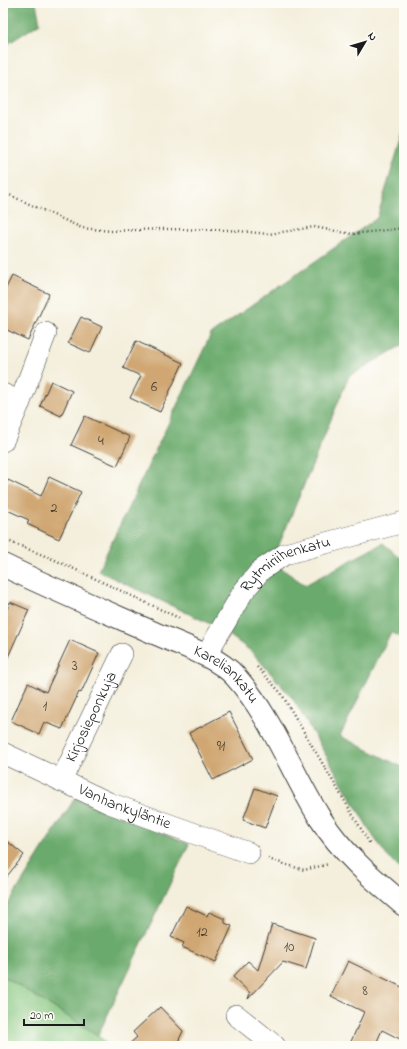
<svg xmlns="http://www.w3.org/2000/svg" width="407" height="1049" font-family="'Indie Flower',sans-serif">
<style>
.green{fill:#84c57d;stroke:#50704c}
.forest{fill:#6baa6c;stroke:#446344}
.building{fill:#d0a773}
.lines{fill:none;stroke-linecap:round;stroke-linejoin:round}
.street-casing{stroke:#3c3c39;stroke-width:22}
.secondary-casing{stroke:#3c3c39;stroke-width:24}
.path{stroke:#3c3c39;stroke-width:2.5;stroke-dasharray:1 3;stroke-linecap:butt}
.street{stroke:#fff;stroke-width:21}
.secondary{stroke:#fff;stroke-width:22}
.labels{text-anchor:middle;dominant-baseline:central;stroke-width:3;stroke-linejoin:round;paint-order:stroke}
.number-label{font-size:14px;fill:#493f32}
.street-label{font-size:16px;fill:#1c1c1c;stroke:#fdfcf7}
</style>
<rect width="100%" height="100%" fill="#fdfcf7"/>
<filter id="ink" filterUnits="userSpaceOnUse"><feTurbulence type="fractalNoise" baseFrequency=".025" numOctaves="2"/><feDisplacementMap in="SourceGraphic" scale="8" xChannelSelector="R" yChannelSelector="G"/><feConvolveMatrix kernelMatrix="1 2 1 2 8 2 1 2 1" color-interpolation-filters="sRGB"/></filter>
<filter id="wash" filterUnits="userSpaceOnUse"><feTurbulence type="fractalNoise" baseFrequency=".012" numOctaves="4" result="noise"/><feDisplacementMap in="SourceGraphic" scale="16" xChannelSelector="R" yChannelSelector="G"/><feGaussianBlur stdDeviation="0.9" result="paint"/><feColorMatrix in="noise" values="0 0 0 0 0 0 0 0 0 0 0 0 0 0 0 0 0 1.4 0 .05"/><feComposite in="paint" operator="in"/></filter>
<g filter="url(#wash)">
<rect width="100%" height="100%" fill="#f4efdc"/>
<path class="green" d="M 3,976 L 98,1035 L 108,1046 L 3,1046 Z"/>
<path class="forest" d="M 3,3 L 36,3 L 40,23 L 3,47 Z
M 404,130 L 404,344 L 349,376 L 272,562 L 305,585 L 383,543 L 404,561 L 404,639 L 391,632 L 340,736 L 404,768 L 403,872 L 387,856 L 373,836 L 293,699 L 252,652 L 221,629 L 98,571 L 211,334 L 377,218 Z
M 75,798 L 189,844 L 98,1035 L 3,976 L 3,912 Z"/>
<g id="blocks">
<path class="building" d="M 12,276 L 49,294 L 28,340 L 3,328 L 3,294 Z
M 81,317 L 102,327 L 90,353 L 68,343 Z
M 136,341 L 183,363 L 160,412 L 130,398 L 141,376 L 123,368 Z
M 51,381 L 72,391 L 61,416 L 40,406 Z
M 85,416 L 130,437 L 117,466 L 71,445 Z
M 49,477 L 81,492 L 59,539 L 27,524 L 29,520 L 3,508 L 3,491 L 8,480 L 41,496 Z
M 10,602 L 29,610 L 3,668 L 3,618 Z
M 70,640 L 99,653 L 81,693 L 79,692 L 62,729 L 44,722 L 39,734 L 11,721 L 28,683 L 46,692 Z
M 229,712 L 253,759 L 213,780 L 189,733 Z
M 255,788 L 277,796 L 265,828 L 243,820 Z
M 3,838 L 24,855 L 3,881 Z
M 186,906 L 207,916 L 209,912 L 225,919 L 225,923 L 232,926 L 216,962 L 182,947 L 184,943 L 171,937 Z
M 272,924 L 315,938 L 306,969 L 283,962 L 248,999 L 250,993 L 233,977 L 248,961 L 258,970 Z
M 348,961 L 404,988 L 404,1041 L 382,1030 L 375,1046 L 349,1046 L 364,1012 L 331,996 Z
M 160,1007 L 183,1031 L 176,1046 L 127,1046 L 137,1037 L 133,1032 Z"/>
</g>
</g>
<g filter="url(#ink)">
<use href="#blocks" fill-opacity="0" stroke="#3c3c39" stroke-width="1"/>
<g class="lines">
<defs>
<g id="street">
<path d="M 3,394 L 20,402"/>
<path d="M 3,441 L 20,402 L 46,333"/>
<path id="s1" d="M 206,655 L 243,592 L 261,570 L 285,554 L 404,522"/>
<path id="s2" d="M 3,753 L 109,803 L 249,853"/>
<path id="s3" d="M 61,781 L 122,654"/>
<path d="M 236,1015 L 275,1046"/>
</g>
<g id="secondary">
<path id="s4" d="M 3,565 C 52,589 102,610 152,632 C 176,643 217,656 235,676 C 272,717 291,772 320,818 C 342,853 373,879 404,905"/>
</g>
</defs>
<use href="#street" class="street-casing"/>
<use href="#secondary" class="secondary-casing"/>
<path class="path" d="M 3,192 L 82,228 L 111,231 L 163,229 L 228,230 L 269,234 L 314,227 L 352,234 L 404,228
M 3,539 L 55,560 L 179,618
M 257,667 L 281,693 L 370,844
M 268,859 L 304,870 L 329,864"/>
<use href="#street" class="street"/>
<use href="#secondary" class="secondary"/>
</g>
</g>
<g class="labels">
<g class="number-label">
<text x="154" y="387">6</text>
<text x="101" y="441">4</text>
<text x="54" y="508">2</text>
<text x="75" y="666">3</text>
<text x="45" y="706">1</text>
<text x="221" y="746">91</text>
<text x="202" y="932">12</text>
<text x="289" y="947">10</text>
<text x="365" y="991">8</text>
</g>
<g class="street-label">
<text stroke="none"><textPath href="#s1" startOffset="126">Rytmiriihenkatu</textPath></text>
<text stroke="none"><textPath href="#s4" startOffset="250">Kareliankatu</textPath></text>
<text stroke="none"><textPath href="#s3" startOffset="71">Kirjosieponkuja</textPath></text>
<text stroke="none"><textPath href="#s2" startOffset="133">Vanhankyläntie</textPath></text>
</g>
</g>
<rect width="407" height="1049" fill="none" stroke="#fdfcf7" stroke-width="16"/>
<g transform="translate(365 42) rotate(52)" stroke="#fdfcf7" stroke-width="3" paint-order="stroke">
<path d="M0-3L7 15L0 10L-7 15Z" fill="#1c1c1c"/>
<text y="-6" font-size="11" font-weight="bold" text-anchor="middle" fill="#1c1c1c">N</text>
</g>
<path d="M24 1019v6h60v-6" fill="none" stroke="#1c1c1c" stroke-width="2"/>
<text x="30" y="1019" font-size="12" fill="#1c1c1c" stroke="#fdfcf7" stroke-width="3" paint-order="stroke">20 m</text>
</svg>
